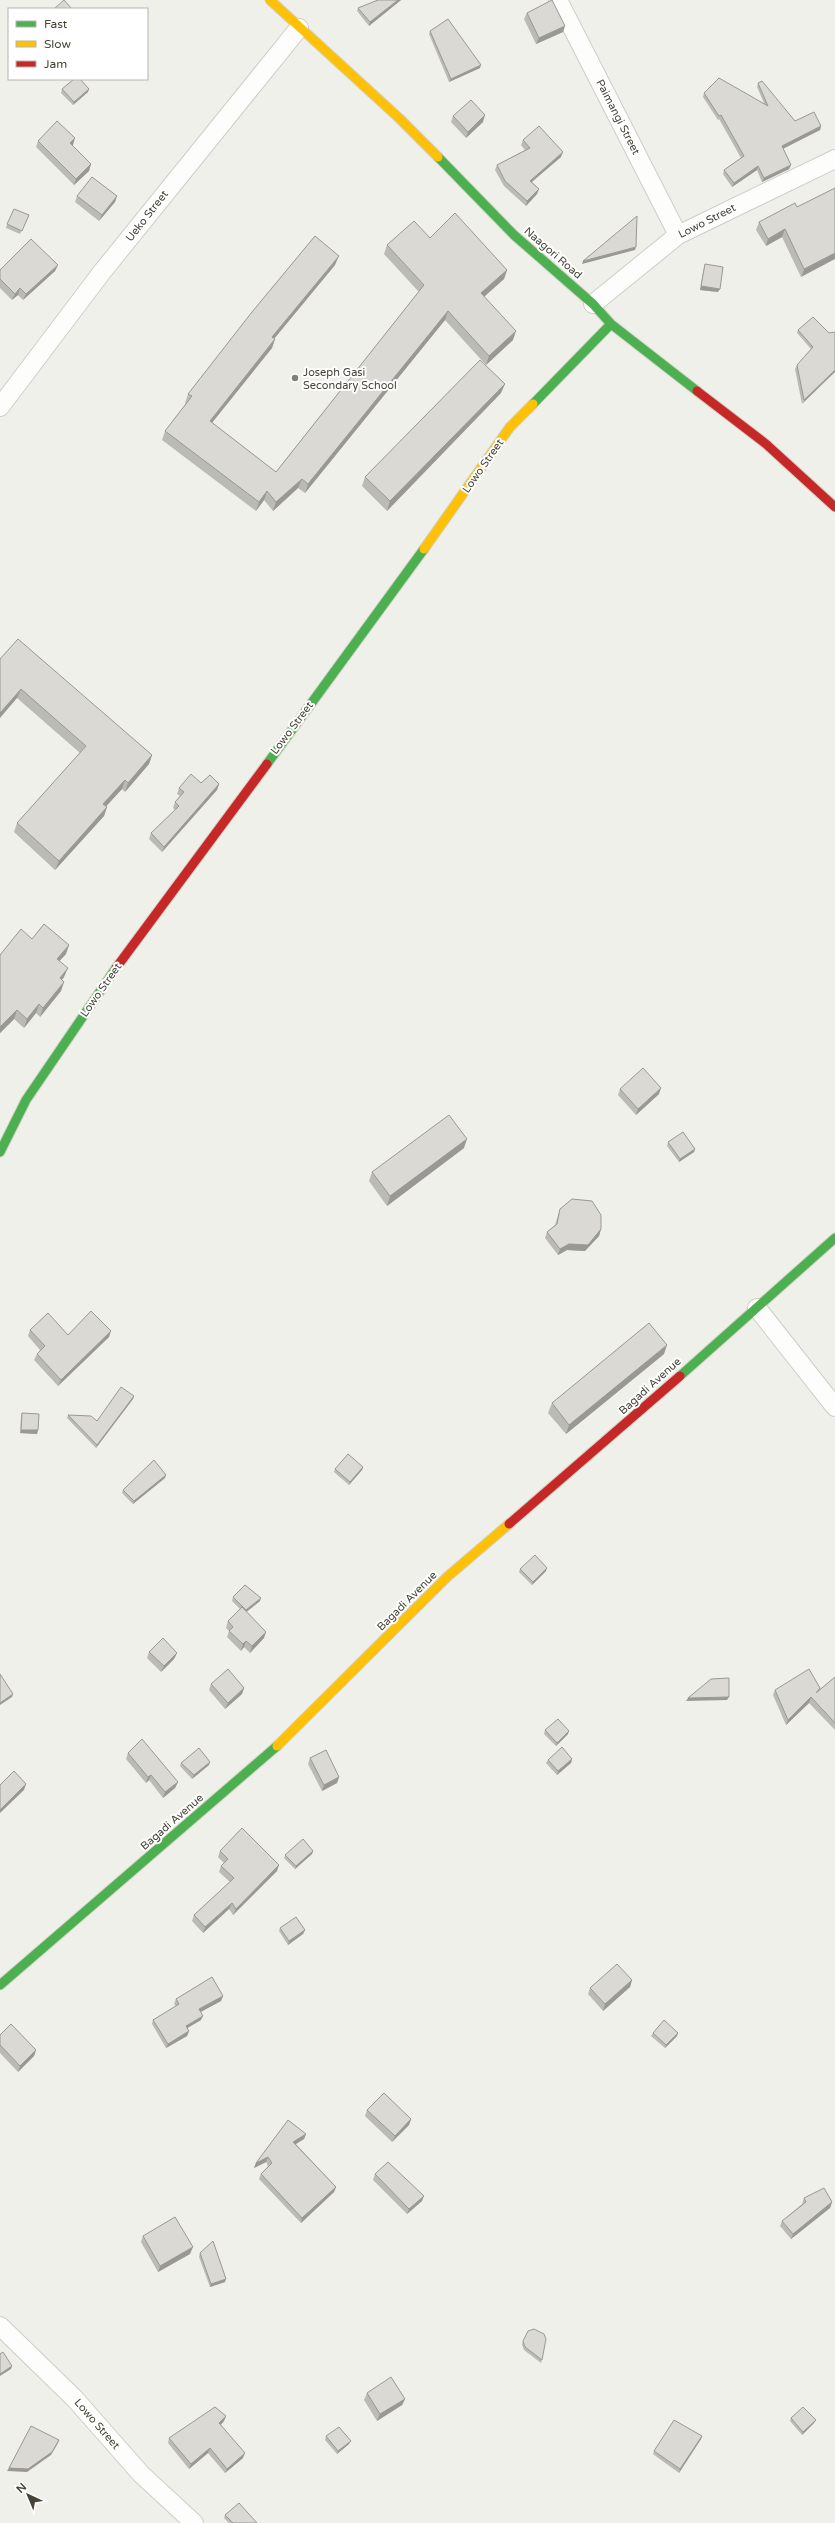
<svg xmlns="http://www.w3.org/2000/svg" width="835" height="2523" font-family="'Varela Round',sans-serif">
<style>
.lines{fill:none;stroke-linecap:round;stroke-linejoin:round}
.street-casing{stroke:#cecec8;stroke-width:20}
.fast-casing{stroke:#d0d0c4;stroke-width:11}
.slow-casing{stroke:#d0d0c4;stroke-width:11}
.jam-casing{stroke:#d0d0c4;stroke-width:11}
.street{stroke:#fdfdfc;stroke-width:18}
.fast{stroke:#4caf50;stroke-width:9}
.slow{stroke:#ffc107;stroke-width:9}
.jam{stroke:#c62828;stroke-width:9}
.wall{fill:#bbbbb5}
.shaded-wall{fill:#999894}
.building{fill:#dad9d3;stroke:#999894}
.poi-dot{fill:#828076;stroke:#fff;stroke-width:1.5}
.labels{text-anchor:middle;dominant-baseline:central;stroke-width:4;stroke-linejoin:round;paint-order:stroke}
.street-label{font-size:11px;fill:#474437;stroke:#fff}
.poi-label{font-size:11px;fill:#474437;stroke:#fff;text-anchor:start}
</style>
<rect width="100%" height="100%" fill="#f0f0eb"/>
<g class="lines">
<defs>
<path id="street" d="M 558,0 L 678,235
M 593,304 L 678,235 L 835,159
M 0,407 L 102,272 L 299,28
M 757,1308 L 835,1407
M 0,2326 L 75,2399 L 141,2474 L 194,2523"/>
<path id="fast" d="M 438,157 L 514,235 L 593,304 L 611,324 L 697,391
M 533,404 L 611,324
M 267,764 L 424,549
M 0,1152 L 26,1100 L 116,968
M 680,1376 L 835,1238
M 0,1985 L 277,1746"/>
<path id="slow" d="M 270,0 L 399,118 L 438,157
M 424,549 L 510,427 L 533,404
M 277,1746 L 447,1577 L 509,1524"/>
<path id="jam" d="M 697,391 L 766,444 L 835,507
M 116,968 L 267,764
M 509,1524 L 680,1376"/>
</defs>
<use href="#street" class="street-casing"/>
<use href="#fast" class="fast-casing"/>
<use href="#slow" class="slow-casing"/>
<use href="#jam" class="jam-casing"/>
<use href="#street" class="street"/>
<use href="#fast" class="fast"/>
<use href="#slow" class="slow"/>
<use href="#jam" class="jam"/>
</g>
<path class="wall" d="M 378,0 L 401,0 L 369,26 L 357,11 L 358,8 Z
M 527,13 L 563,32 L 536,44 L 524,19 Z
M 430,31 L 480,68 L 449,82 L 429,34 Z
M 758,83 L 795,121 L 821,126 L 820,130 L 783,149 L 791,165 L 789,169 L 762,182 L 757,170 L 732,187 L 723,174 L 724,170 L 741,158 L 719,119 L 718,120 L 703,97 L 704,93 L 764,103 L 757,87 Z
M 62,89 L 89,89 L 88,92 L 73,105 L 61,93 Z
M 453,116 L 483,122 L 466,138 L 451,122 Z
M 523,140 L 561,157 L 532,182 L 539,189 L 537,194 L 526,206 L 504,186 L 495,170 L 497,165 L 525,150 L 521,145 Z
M 38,141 L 73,145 L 72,145 L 91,164 L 89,171 L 74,185 L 36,147 Z
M 835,188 L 801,277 L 782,237 L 766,246 L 756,230 L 759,222 L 797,207 Z
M 77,196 L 117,196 L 115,202 L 99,221 L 75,202 Z
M 29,215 L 20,234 L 6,228 L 7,224 Z
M 430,238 L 507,270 L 504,279 L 484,297 L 513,340 L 486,365 L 445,320 L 305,493 L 298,488 L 273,511 L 264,500 L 256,511 L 162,440 L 165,431 L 186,404 L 185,403 L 188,394 L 335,265 L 274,339 L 275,339 L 272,348 L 212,423 L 276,472 L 419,292 L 384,254 L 387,245 Z
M 705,264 L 718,292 L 700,290 L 704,267 Z
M 58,265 L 55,271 L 23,300 L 18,295 L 12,300 L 0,288 L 0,270 Z
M 798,330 L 829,333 L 802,404 L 795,369 L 797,365 L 811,349 L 797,333 Z
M 501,393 L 387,511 L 362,486 L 365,477 Z
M 0,659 L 152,755 L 149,764 L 125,792 L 122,789 L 106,806 L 107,807 L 104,816 L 55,870 L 14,832 L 17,823 L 80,753 L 17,698 Z
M 201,783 L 219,784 L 217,790 L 162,852 L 149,839 L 151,833 L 175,810 L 173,808 L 175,802 L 180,796 L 177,794 L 179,788 Z
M 32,939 L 66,954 L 59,961 L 64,977 L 62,980 L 61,991 L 40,1017 L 36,1013 L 24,1028 L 14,1019 L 0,1033 L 0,955 Z
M 620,1089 L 659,1094 L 636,1115 L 618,1095 Z
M 668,1142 L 695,1149 L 694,1152 L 679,1162 L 667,1146 Z
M 464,1148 L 387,1206 L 369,1181 L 372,1172 Z
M 560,1209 L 601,1229 L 599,1236 L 585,1251 L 567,1250 L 558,1255 L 545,1238 L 547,1232 L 555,1225 Z
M 30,1330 L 68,1335 L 109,1337 L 58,1386 L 34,1360 L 37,1354 L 40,1350 L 28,1336 Z
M 664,1354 L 566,1434 L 548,1413 L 552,1403 Z
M 134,1396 L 133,1399 L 96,1448 L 67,1418 L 68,1415 L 97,1421 Z
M 22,1413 L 38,1430 L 37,1434 L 20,1433 L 21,1416 Z
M 363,1467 L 362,1470 L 349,1485 L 334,1472 L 335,1469 Z
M 165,1478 L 133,1504 L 122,1493 L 123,1490 Z
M 520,1569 L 546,1571 L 532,1585 L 519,1572 Z
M 233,1597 L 260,1601 L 246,1612 L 264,1638 L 250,1653 L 244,1647 L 241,1651 L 227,1637 L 229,1631 L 226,1628 L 228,1621 L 240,1609 L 232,1601 Z
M 149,1652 L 177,1653 L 174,1659 L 161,1672 L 147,1658 Z
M 835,1677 L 835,1730 L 809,1703 L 786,1725 L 773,1695 L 775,1690 L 820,1689 Z
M 211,1684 L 244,1688 L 242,1694 L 225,1709 L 209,1690 Z
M 545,1730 L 568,1734 L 556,1746 L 544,1734 Z
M 128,1753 L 178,1782 L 175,1788 L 163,1798 L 149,1780 L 146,1783 L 126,1759 Z
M 310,1758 L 339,1777 L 337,1783 L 322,1791 L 308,1764 Z
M 572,1759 L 571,1763 L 557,1775 L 546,1763 L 548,1760 Z
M 181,1763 L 209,1765 L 192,1779 L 180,1766 Z
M 220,1851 L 277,1871 L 233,1915 L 229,1909 L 203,1933 L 192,1921 L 194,1915 L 230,1882 L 219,1872 L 221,1866 L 224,1863 L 218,1857 Z
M 313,1851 L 312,1854 L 295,1869 L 284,1858 L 285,1855 Z
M 280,1928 L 305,1930 L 303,1934 L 288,1945 L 279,1931 Z
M 632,1980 L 630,1987 L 603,2011 L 588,1994 L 590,1988 Z
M 223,1996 L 221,2001 L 200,2012 L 201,2020 L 187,2028 L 189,2031 L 187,2036 L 166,2048 L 152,2024 L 153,2020 L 176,2006 L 174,2004 L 176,1999 Z
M 653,2033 L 677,2036 L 665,2048 L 651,2036 Z
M 0,2035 L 36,2050 L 34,2056 L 18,2072 L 0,2053 Z
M 367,2110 L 411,2119 L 409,2125 L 392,2142 L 365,2116 Z
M 306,2134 L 304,2139 L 296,2144 L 336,2187 L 334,2192 L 301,2223 L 259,2179 L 261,2174 L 268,2166 L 266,2162 L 254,2168 L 256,2163 Z
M 375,2174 L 422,2201 L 407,2214 L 373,2180 Z
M 804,2198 L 832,2202 L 830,2208 L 791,2239 L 780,2226 L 782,2221 L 802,2204 Z
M 143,2236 L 190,2254 L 158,2272 L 141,2242 Z
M 200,2253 L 225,2282 L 210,2287 L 199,2257 Z
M 523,2341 L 542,2360 L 541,2363 L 524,2350 L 522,2344 Z
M 367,2393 L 405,2399 L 402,2405 L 377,2421 L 364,2400 Z
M 226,2416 L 224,2421 L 221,2425 L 243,2458 L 225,2473 L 208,2453 L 189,2469 L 168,2443 L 169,2438 Z
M 791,2418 L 816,2420 L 814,2423 L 802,2435 L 790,2421 Z
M 326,2436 L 349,2444 L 337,2454 L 325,2440 Z
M 702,2436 L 701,2439 L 679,2473 L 653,2454 L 654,2451 Z
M 225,2515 L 257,2523 L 229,2523 L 224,2518 Z"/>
<path class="shaded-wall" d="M 398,0 L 401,0 L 369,26 L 370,22 Z
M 565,26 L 563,32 L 536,44 L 539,38 Z
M 481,65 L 480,68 L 449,82 L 451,79 Z
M 89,89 L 88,92 L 73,105 L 74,102 Z
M 485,115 L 483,122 L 466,138 L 468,132 Z
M 821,126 L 820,130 L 780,150 L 782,146 Z
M 75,138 L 73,145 L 68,150 L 70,143 Z
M 563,152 L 561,157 L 528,185 L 530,181 Z
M 91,164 L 89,171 L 74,185 L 76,179 Z
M 791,165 L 789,169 L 762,182 L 764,178 Z
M 758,166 L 757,170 L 732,187 L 734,183 Z
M 539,189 L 537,194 L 526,206 L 527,201 Z
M 117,196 L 115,202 L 99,221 L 102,215 Z
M 785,229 L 782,237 L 766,246 L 768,239 Z
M 636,247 L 635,250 L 582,264 L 583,261 Z
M 835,253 L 835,259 L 801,277 L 804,269 Z
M 339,256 L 335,265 L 268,346 L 272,337 Z
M 58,265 L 55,271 L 23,300 L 26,294 Z
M 507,270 L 504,279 L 478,302 L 481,293 Z
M 701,286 L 720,289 L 718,292 L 700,290 Z
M 20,288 L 18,295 L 12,300 L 15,294 Z
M 448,311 L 445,320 L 305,493 L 308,484 Z
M 516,331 L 513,340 L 486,365 L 489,356 Z
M 275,339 L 272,348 L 206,430 L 210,421 Z
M 835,370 L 835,372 L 802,404 L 804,400 Z
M 505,384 L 501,393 L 387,511 L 390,501 Z
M 302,479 L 298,488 L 273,511 L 276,502 Z
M 267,491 L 264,500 L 256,511 L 259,502 Z
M 21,689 L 17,698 L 0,718 L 0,713 Z
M 152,755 L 149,764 L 125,792 L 128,783 Z
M 125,780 L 122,789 L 100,813 L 103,804 Z
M 219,784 L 217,790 L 162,852 L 164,847 Z
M 107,807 L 104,816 L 55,870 L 59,861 Z
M 69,945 L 66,954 L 53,968 L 57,959 Z
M 68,968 L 64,977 L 56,987 L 60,978 Z
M 64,982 L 61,991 L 40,1017 L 43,1008 Z
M 39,1004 L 36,1013 L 24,1028 L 27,1019 Z
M 17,1010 L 14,1019 L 0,1033 L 0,1027 Z
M 661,1088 L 659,1094 L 636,1115 L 638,1109 Z
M 467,1139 L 464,1148 L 387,1206 L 390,1196 Z
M 695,1149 L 694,1152 L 679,1162 L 680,1159 Z
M 601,1229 L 599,1236 L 585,1251 L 567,1250 L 558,1255 L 560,1249 L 569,1244 Z
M 111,1331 L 109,1337 L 58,1386 L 61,1380 Z
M 667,1345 L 664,1354 L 566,1434 L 569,1425 Z
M 134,1396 L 133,1399 L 96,1448 L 97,1445 Z
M 21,1430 L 38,1430 L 37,1434 L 20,1433 Z
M 363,1467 L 362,1470 L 349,1485 L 350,1482 Z
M 166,1475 L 165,1478 L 133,1504 L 134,1501 Z
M 547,1568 L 546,1571 L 532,1585 L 533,1582 Z
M 261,1598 L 260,1601 L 245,1613 L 246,1610 Z
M 266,1632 L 264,1638 L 250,1653 L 252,1646 Z
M 246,1641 L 244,1647 L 241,1651 L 243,1644 Z
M 177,1653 L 174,1659 L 161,1672 L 164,1666 Z
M 244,1688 L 242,1694 L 225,1709 L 228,1703 Z
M 13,1694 L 12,1697 L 0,1705 L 0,1703 Z
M 729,1697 L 727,1700 L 686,1701 L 688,1698 Z
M 811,1697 L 809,1703 L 786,1725 L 788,1720 Z
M 569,1731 L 568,1734 L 556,1746 L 557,1743 Z
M 572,1759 L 571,1763 L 557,1775 L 558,1771 Z
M 210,1762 L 209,1765 L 192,1779 L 194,1775 Z
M 151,1775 L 149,1780 L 146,1783 L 148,1777 Z
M 339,1777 L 337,1783 L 322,1791 L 324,1785 Z
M 178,1782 L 175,1788 L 163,1798 L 165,1792 Z
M 26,1784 L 24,1790 L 0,1813 L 0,1810 Z
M 313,1851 L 312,1854 L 295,1869 L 296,1866 Z
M 279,1865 L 277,1871 L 233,1915 L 236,1909 Z
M 232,1903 L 229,1909 L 203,1933 L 205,1927 Z
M 305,1930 L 303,1934 L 288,1945 L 289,1941 Z
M 632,1980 L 630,1987 L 603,2011 L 605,2004 Z
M 223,1996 L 221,2001 L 197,2014 L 199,2009 Z
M 203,2016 L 201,2020 L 184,2030 L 186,2026 Z
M 189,2031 L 187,2036 L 166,2048 L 168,2044 Z
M 678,2033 L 677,2036 L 665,2048 L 666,2045 Z
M 36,2050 L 34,2056 L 18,2072 L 20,2066 Z
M 411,2119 L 409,2125 L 392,2142 L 395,2136 Z
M 306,2134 L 304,2139 L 291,2147 L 293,2142 Z
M 268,2157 L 266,2162 L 254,2168 L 256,2163 Z
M 336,2187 L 334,2192 L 301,2223 L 302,2218 Z
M 424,2196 L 422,2201 L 407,2214 L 409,2209 Z
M 832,2202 L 830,2208 L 791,2239 L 793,2234 Z
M 193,2247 L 190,2254 L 158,2272 L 160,2266 Z
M 226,2279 L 225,2282 L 210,2287 L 211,2284 Z
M 12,2366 L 11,2369 L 0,2376 L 0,2374 Z
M 405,2399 L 402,2405 L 377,2421 L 380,2414 Z
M 226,2416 L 224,2421 L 218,2428 L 219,2423 Z
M 816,2420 L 814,2423 L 802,2435 L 803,2432 Z
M 702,2436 L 701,2439 L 679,2473 L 680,2469 Z
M 59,2440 L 58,2443 L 51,2455 L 27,2472 L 7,2471 L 9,2468 Z
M 351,2441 L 349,2444 L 337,2454 L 338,2451 Z
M 210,2448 L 208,2453 L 189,2469 L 191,2464 Z
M 245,2453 L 243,2458 L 225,2473 L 227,2469 Z"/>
<path class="building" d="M 64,0 L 72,9 L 54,9 Z
M 378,0 L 398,0 L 370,22 L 358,8 Z
M 552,0 L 565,26 L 539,38 L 527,13 Z
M 448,19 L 481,65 L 451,79 L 430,31 Z
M 719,78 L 768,106 L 758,83 L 762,81 L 795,121 L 814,112 L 821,126 L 782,146 L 791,165 L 764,178 L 758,166 L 734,183 L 724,170 L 744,156 L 721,115 L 719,116 L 704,93 Z
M 74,79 L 80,79 L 89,89 L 74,102 L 62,89 Z
M 471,100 L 485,115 L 468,132 L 453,116 Z
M 57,121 L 75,138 L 70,143 L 91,164 L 76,179 L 38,141 Z
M 539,126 L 563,152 L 530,181 L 539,189 L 527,201 L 505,181 L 497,165 L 530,148 L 523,140 Z
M 92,177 L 117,196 L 102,215 L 77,196 Z
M 835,188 L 835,253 L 804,269 L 785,229 L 768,239 L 759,222 L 795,203 L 797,207 Z
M 14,209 L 29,215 L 22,231 L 7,224 Z
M 455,213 L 507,270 L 481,293 L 516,331 L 489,356 L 448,311 L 308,484 L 302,479 L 276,502 L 267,491 L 259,502 L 165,431 L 192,396 L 188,394 L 252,312 L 315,236 L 339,256 L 272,337 L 275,339 L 210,421 L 276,472 L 424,285 L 387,245 L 414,221 L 430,238 Z
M 637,216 L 636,247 L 583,261 Z
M 31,239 L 58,265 L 26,294 L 20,288 L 15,294 L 0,279 L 0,270 Z
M 705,264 L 723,267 L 720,289 L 701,286 Z
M 813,317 L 829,333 L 835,332 L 835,370 L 804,400 L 797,365 L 813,347 L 798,330 Z
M 480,360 L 505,384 L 390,501 L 365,477 Z
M 18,639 L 152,755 L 128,783 L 125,780 L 103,804 L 107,807 L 59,861 L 17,823 L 86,746 L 21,689 L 0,713 L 0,659 Z
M 191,774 L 201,783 L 210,775 L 219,784 L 164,847 L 151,833 L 179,806 L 175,802 L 184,792 L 179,788 Z
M 44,924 L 69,945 L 57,959 L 68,968 L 60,978 L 64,982 L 43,1008 L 39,1004 L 27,1019 L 17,1010 L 0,1027 L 0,955 L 21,929 L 32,939 Z
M 643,1068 L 661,1088 L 638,1109 L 620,1089 Z
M 449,1115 L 467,1139 L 390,1196 L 372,1172 Z
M 683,1132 L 695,1149 L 680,1159 L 668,1142 Z
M 572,1199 L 592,1201 L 601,1215 L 601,1229 L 588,1245 L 569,1244 L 560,1249 L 547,1232 L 557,1224 L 560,1209 Z
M 91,1311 L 111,1331 L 61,1380 L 37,1354 L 45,1346 L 30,1330 L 48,1313 L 68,1335 Z
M 649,1323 L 667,1345 L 569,1425 L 552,1403 Z
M 121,1387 L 134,1396 L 97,1445 L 68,1415 L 91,1416 L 97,1421 Z
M 22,1413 L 39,1414 L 38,1430 L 21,1430 Z
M 348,1454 L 363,1467 L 350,1482 L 335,1469 Z
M 154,1460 L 166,1475 L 134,1501 L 123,1490 Z
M 535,1555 L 547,1568 L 533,1582 L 520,1569 Z
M 245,1585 L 261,1598 L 246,1610 L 233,1597 Z
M 242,1607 L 266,1632 L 252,1646 L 246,1641 L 243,1644 L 229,1631 L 233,1627 L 228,1621 Z
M 163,1638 L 177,1653 L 164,1666 L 149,1652 Z
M 228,1669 L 244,1688 L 228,1703 L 211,1684 Z
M 809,1669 L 820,1688 L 816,1693 L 835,1677 L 835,1723 L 811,1697 L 788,1720 L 775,1690 Z
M 0,1674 L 13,1694 L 0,1703 Z
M 729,1678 L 729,1697 L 688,1698 L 711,1679 Z
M 558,1719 L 569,1731 L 557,1743 L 545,1730 Z
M 142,1739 L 178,1782 L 165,1792 L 151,1775 L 148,1777 L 128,1753 Z
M 562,1747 L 572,1759 L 558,1771 L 548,1760 Z
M 199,1748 L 210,1762 L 194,1775 L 181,1763 Z
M 326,1750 L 339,1777 L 324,1785 L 310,1758 Z
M 14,1771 L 26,1784 L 0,1810 L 0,1785 Z
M 242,1828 L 279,1865 L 236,1909 L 232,1903 L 205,1927 L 194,1915 L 234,1878 L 221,1866 L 228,1859 L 220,1851 Z
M 303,1839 L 313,1851 L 296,1866 L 285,1855 Z
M 296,1917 L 305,1930 L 289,1941 L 280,1928 Z
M 617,1964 L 632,1980 L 605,2004 L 590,1988 Z
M 212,1977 L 223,1996 L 199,2009 L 203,2016 L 186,2026 L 189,2031 L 168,2044 L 153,2020 L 179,2004 L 176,1999 Z
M 664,2020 L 678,2033 L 666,2045 L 653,2033 Z
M 11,2024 L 36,2050 L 20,2066 L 0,2045 L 0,2035 Z
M 384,2093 L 411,2119 L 395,2136 L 367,2110 Z
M 288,2120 L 306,2134 L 293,2142 L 336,2187 L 302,2218 L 261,2174 L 272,2163 L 268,2157 L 256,2163 Z
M 388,2162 L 424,2196 L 409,2209 L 375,2174 Z
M 824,2188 L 832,2202 L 793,2234 L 782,2221 L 806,2202 L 804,2198 Z
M 175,2217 L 193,2247 L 160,2266 L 143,2236 Z
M 213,2241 L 226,2279 L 211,2284 L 200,2253 Z
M 534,2329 L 544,2334 L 546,2339 L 542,2360 L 525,2347 L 523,2341 L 528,2331 Z
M 3,2352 L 12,2366 L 0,2374 L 0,2354 Z
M 391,2377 L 405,2399 L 380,2414 L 367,2393 Z
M 215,2407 L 226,2416 L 219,2423 L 245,2453 L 227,2469 L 210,2448 L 191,2464 L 169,2438 Z
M 803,2407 L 816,2420 L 803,2432 L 791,2418 Z
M 674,2420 L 702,2436 L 680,2469 L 654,2451 Z
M 31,2426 L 59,2440 L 52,2452 L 28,2469 L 9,2468 Z
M 339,2427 L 351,2441 L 338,2451 L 326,2436 Z
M 239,2503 L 257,2523 L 233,2523 L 225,2515 Z"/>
<circle class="poi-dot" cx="295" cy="378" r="4"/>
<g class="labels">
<g class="street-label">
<text transform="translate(618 117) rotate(63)">Paimangi Street</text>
<text transform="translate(147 216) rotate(-52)">Ueko Street</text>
<text transform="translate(707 221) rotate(-27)">Lowo Street</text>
<text transform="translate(553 253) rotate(41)">Naagori Road</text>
<text transform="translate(483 466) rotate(-55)">Lowo Street</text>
<text transform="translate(292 728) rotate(-53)">Lowo Street</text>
<text transform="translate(101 990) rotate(-55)">Lowo Street</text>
<text transform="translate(650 1386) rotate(-42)">Bagadi Avenue</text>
<text transform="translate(407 1601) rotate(-45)">Bagadi Avenue</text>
<text transform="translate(172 1822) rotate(-41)">Bagadi Avenue</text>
<text transform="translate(97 2424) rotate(49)">Lowo Street</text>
</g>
<g class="poi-label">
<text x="303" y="372">Joseph Gasi<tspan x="303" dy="13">Secondary School</tspan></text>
</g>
</g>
<rect x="8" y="8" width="140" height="72" fill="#ffffff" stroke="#b5b4af"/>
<rect x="16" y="21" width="20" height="6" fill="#4caf50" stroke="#b5b4af"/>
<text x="44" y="28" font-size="12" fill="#474437">Fast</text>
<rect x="16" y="41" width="20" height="6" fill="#ffc107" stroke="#b5b4af"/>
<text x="44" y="48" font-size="12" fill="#474437">Slow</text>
<rect x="16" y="61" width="20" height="6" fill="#c62828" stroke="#b5b4af"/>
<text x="44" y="68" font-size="12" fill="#474437">Jam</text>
<g transform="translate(28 2495) rotate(316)" stroke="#ffffff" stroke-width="3" paint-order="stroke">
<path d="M0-3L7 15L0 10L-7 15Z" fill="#474437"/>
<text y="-6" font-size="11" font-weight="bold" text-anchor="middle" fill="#474437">N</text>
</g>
</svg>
